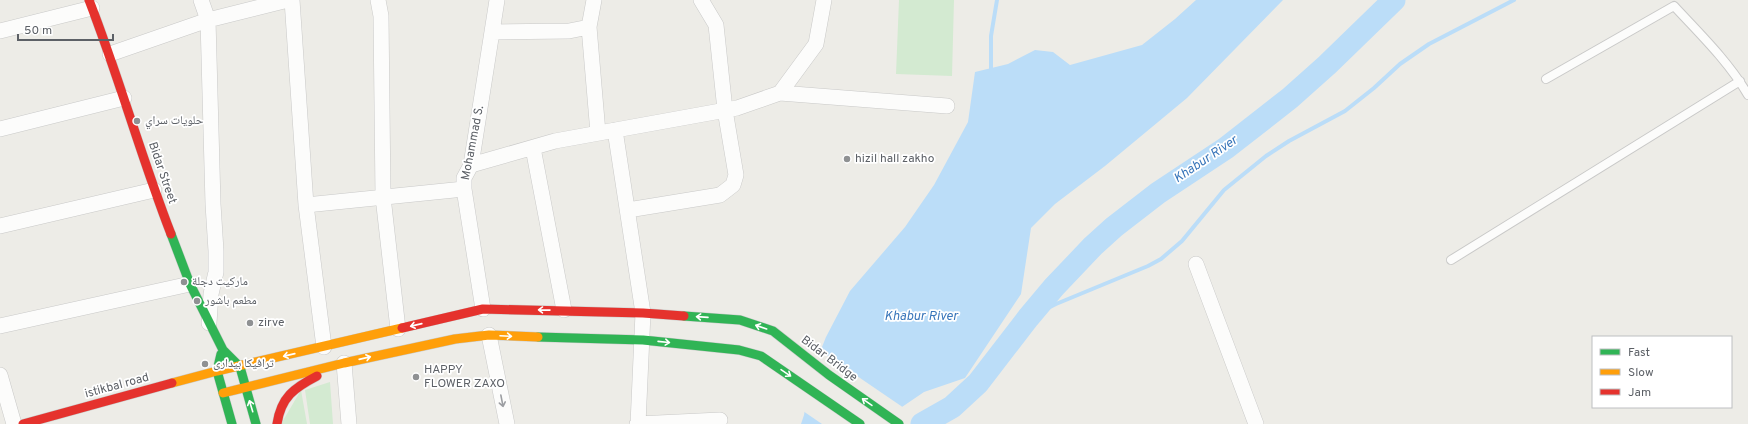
<svg xmlns="http://www.w3.org/2000/svg" width="1748" height="424" font-family="Overpass,'Noto Naskh Arabic',sans-serif">
<style>
.green{fill:#d3ead1}
.water{fill:#bbddf8}
.pier{fill:#edece7}
.lines{fill:none;stroke-linecap:round;stroke-linejoin:round}
.stream{stroke:#bbddf8;stroke-width:4}
.river{stroke:#bbddf8;stroke-width:23}
.lane-casing{stroke:#c9c9c8;stroke-width:10}
.street-casing{stroke:#c9c9c8;stroke-width:16}
.fast-casing{stroke:#c9cac9;stroke-width:10}
.slow-casing{stroke:#c9cac9;stroke-width:10}
.jam-casing{stroke:#c9cac9;stroke-width:10}
.lane{stroke:#fcfcfb;stroke-width:8}
.street{stroke:#fcfcfb;stroke-width:15}
.fast{stroke:#30b455;stroke-width:9}
.slow{stroke:#ff9f0a;stroke-width:9}
.jam{stroke:#e5322d;stroke-width:9}
.oneway{stroke:#fff}
.oneway2{stroke:#9c9ea2}
.poi-dot{fill:#8f9193;stroke:#fff;stroke-width:1.5}
.labels{text-anchor:middle;dominant-baseline:central;stroke-width:3.5;stroke-linejoin:round;paint-order:stroke}
.poi-label{font-size:12px;fill:#5c6066;stroke:#fff;text-anchor:start}
.street-label{font-size:12px;fill:#5c6066;stroke:#fff}
.water-label{font-size:13px;font-style:italic;fill:#3976ba;stroke:#fff}
</style>
<rect width="100%" height="100%" fill="#edece7"/>
<path class="green" d="M 899,0 L 954,0 L 952,76 L 896,74 Z
M 330,382 L 333,424 L 310,424 L 305,390 Z
M 301,390 L 307,424 L 281,424 Z"/>
<path class="water" d="M 1196,0 L 1283,0 L 1187,98 L 1105,166 L 1055,204 L 1031,228 L 1021,294 L 965,378 L 924,392 L 899,409 L 887,424 L 801,424 L 804,415 L 810,377 L 826,337 L 850,291 L 905,227 L 934,185 L 968,122 L 975,72 L 1008,64 L 1035,50 L 1053,52 L 1070,65 L 1142,45 L 1175,19 Z"/>
<path class="pier" d="M 819,350 L 904,408 L 890,424 L 822,424 L 803,411 L 808,377 Z"/>
<g class="lines">
<path class="stream" d="M 991,74 L 991,36 L 997,0
M 1028,318 L 1056,304 L 1148,266 L 1161,259 L 1182,241 L 1224,190 L 1266,156 L 1289,141 L 1345,111 L 1374,88 L 1400,64 L 1429,44 L 1514,0"/>
<path class="river" d="M 922,424 L 952,407 L 978,383 L 1028,318 L 1054,287 L 1093,246 L 1114,227 L 1158,193 L 1226,148 L 1290,98 L 1327,65 L 1394,0"/>
<defs>
<path id="lane" d="M 1546,79 L 1674,6 C 1700,34 1729,62 1748,95
M 1451,260 L 1740,81"/>
<path id="street" d="M 201,0 L 208,20 L 213,204 L 216,251 L 216,272 L 211,294 L 209,323
M 292,0 L 306,205 L 324,347
M 378,0 L 381,16 L 383,197 L 398,329
M 589,27 L 594,0
M 0,31 L 92,8
M 492,32 L 569,31 L 589,27 L 598,133
M 110,54 L 208,20 L 288,0
M 780,93 L 947,106
M 0,129 L 124,98
M 615,130 L 643,313 L 638,424
M 533,148 L 564,310
M 471,165 L 555,141 L 737,108 L 780,93 L 816,44 L 824,0
M 306,205 L 464,189
M 628,210 L 720,195 L 733,185 L 736,175 L 725,110 L 716,25 L 701,0
M 0,226 L 154,190
M 1196,264 L 1256,424
M 483,309 L 464,189 L 464,178 L 471,165 L 497,0
M 0,326 L 190,284
M 489,335 L 507,424
M 344,363 L 349,424
M 0,375 L 14,424
M 637,424 L 720,420"/>
<path id="fast" d="M 171,234 L 190,284 L 223,350 L 240,367 L 256,424
M 684,316 L 740,320 L 773,331 L 829,375 L 899,424
M 538,337 L 643,340 L 739,350 L 761,356 L 860,424
M 221,354 L 217,371 L 232,424"/>
<path id="slow" d="M 172,383 L 217,371 L 402,328
M 223,393 L 344,363 L 455,339 L 489,335 L 538,337"/>
<path id="jam" d="M 89,0 C 119,77 141,157 171,234
M 402,328 L 483,309 L 643,313 L 684,316
M 23,424 L 172,383
M 277,424 C 281,397 294,388 317,376"/>
</defs>
<use href="#lane" class="lane-casing"/>
<use href="#street" class="street-casing"/>
<use href="#fast" class="fast-casing"/>
<use href="#slow" class="slow-casing"/>
<use href="#jam" class="jam-casing"/>
<use href="#lane" class="lane"/>
<use href="#street" class="street"/>
<use href="#fast" class="fast"/>
<use href="#slow" class="slow"/>
<use href="#jam" class="jam"/>
</g>
<defs><path id="oneway-shaft" d="M-6 0H5M1.5-3L5.5 0L1.5 3" fill="none" stroke-width="1.6" stroke-linecap="round" stroke-linejoin="round"/></defs>
<g class="oneway">
<use href="#oneway-shaft" transform="translate(544 310) rotate(-179)"/>
<use href="#oneway-shaft" transform="translate(702 317) rotate(-176)"/>
<use href="#oneway-shaft" transform="translate(416 325) rotate(167)"/>
<use href="#oneway-shaft" transform="translate(761 327) rotate(-161)"/>
<use href="#oneway-shaft" transform="translate(506 336) rotate(3)"/>
<use href="#oneway-shaft" transform="translate(664 342) rotate(6)"/>
<use href="#oneway-shaft" transform="translate(289 355) rotate(167)"/>
<use href="#oneway-shaft" transform="translate(365 358) rotate(-13)"/>
<use href="#oneway-shaft" transform="translate(786 373) rotate(34)"/>
<use href="#oneway-shaft" transform="translate(867 402) rotate(-145)"/>
<use href="#oneway-shaft" transform="translate(251 406) rotate(-107)"/>
</g>
<use class="oneway2" href="#oneway-shaft" transform="translate(502 401) rotate(79)"/>
<g class="poi-dot">
<circle cx="137" cy="121" r="4"/>
<circle cx="847" cy="159" r="4"/>
<circle cx="184" cy="282" r="4"/>
<circle cx="197" cy="301" r="4"/>
<circle cx="250" cy="323" r="4"/>
<circle cx="205" cy="364" r="4"/>
<circle cx="416" cy="377" r="4"/>
</g>
<g class="labels">
<g class="poi-label">
<text x="145" y="121">حلويات سراي</text>
<text x="855" y="159">hizil hall zakho</text>
<text x="192" y="282">ماركيت دجلة</text>
<text x="205" y="301">مطعم باشور</text>
<text x="258" y="323">zirve</text>
<text x="213" y="364">ترافيكا بيدارى</text>
<text x="424" y="370">HAPPY<tspan x="424" dy="14">FLOWER ZAXO</tspan></text>
</g>
<g class="street-label">
<text transform="translate(473 143) rotate(-79)">Mohammad S.</text>
<text transform="translate(162 173) rotate(71)">Bidar Street</text>
<text transform="translate(829 359) rotate(37)">Bidar Bridge</text>
<text transform="translate(117 386) rotate(-15)">istikbal road</text>
</g>
<g class="water-label">
<text transform="translate(1206 160) rotate(-34)">Khabur River</text>
<text x="921" y="317">Khabur River</text>
</g>
</g>
<rect x="1592" y="336" width="140" height="72" fill="#ffffff" stroke="#bebfc2"/>
<rect x="1600" y="349" width="20" height="6" fill="#30b455" stroke="#bebfc2"/>
<text x="1628" y="356" font-size="12" fill="#5c6066">Fast</text>
<rect x="1600" y="369" width="20" height="6" fill="#ff9f0a" stroke="#bebfc2"/>
<text x="1628" y="376" font-size="12" fill="#5c6066">Slow</text>
<rect x="1600" y="389" width="20" height="6" fill="#e5322d" stroke="#bebfc2"/>
<text x="1628" y="396" font-size="12" fill="#5c6066">Jam</text>
<path d="M18 34v6h95v-6" fill="none" stroke="#5c6066" stroke-width="2"/>
<text x="24" y="34" font-size="12" fill="#5c6066" stroke="#ffffff" stroke-width="3" paint-order="stroke">50 m</text>
</svg>
